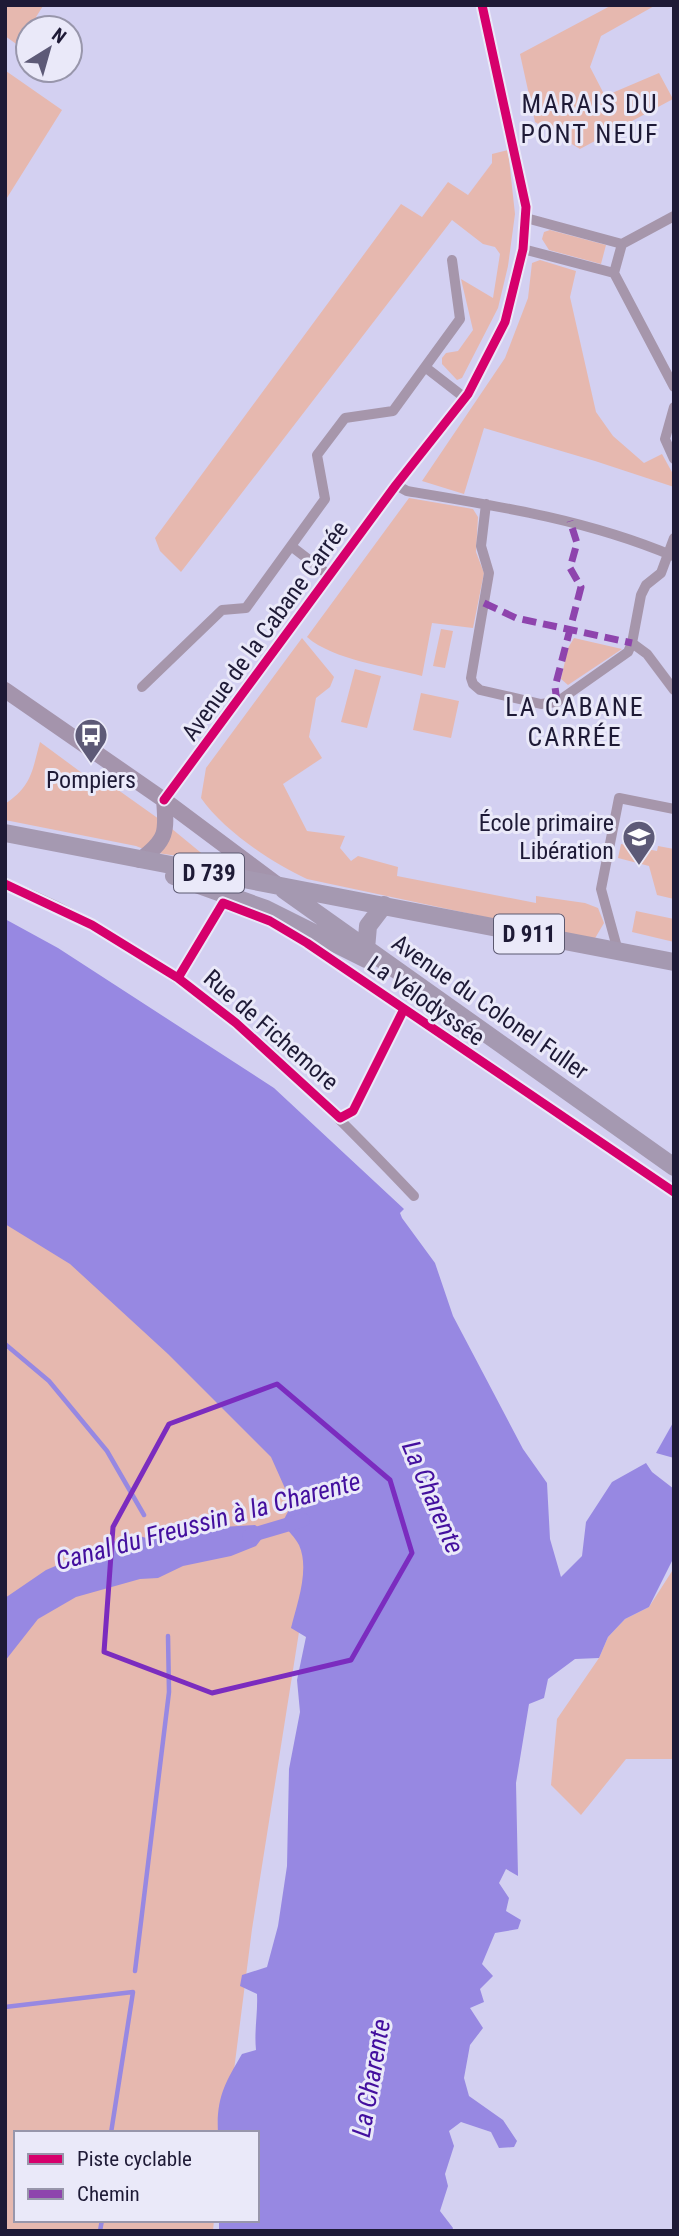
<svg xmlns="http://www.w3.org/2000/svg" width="679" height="2236" font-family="'Roboto Condensed',sans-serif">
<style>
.green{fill:#e6b8af}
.water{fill:#9788e2}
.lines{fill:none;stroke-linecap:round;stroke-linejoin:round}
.stream{stroke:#9788e2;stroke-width:4.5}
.canal{stroke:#9788e2;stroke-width:14}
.minor{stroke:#a696ab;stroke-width:10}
.secondary{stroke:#a494ac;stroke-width:16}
.primary{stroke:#a599b1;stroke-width:18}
.quiet{stroke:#8e44ad;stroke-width:7;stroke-dasharray:14 7;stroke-linecap:butt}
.cycleway-casing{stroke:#eae9f9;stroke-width:13}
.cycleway{stroke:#d6006c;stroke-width:9}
.marked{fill:none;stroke:#7b2cbf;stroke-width:5;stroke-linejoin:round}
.labels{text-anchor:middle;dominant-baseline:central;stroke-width:6;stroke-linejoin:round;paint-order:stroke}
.shield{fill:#eae9f9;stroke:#5b5870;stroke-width:2}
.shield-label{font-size:23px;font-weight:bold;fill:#1e1a36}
.street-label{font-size:24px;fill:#1e1a36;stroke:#eae9f9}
.poi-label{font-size:24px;fill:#1e1a36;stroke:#eae9f9}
.neighbourhood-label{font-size:26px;letter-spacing:2px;fill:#1e1a36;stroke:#eae9f9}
.water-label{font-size:26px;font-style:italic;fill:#430f9e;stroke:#eae9f9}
</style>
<rect width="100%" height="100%" fill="#d3d0f1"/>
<path class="green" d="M 5,5 L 43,6 L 36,17 L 40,20 L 34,28 L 28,28 L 28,38 L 22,48 L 5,36 Z
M 612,5 L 656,5 L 601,36 L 590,67 L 605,96 L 659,73 L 673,99 L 580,149 L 535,122 L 520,54 Z
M 5,67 L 6,71 L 62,110 L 5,201 Z
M 508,150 L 515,214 L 508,266 L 498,308 L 462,378 L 457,380 L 442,364 L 442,358 L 446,353 L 458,351 L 473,330 L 461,279 L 493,298 L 500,254 L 495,247 L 483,244 L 452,220 L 181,572 L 160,551 L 155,538 L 401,204 L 422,217 L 448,182 L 468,195 L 492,163 L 492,154 Z
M 550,230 L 606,245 L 601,264 L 549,250 L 542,239 L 544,232 Z
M 540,260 L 576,271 L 570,297 L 596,412 L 613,436 L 644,463 L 662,454 L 673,474 L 674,487 L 595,461 L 484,428 L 464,494 L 422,481 L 505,358 L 528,298 L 532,263 Z
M 409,498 L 473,509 L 478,517 L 476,552 L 484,573 L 473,628 L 432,623 L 422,676 C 389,667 333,660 307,637 Z
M 441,629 L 453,631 L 445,668 L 433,666 Z
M 302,638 L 334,677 L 330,687 L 316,698 L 309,737 L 322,758 L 283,784 L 307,831 L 345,836 L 340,848 L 351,861 L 358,856 L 398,867 L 397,876 L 536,903 L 536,896 L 585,903 L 598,908 L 604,923 L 594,940 L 307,879 C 272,863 223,830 201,798 L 206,768 Z
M 574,638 L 622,649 L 568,685 L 561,679 L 568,648 Z
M 355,669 L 381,676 L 367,728 L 341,722 Z
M 421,693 L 459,701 L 451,738 L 413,730 Z
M 40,742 L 82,773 L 97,775 L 166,824 L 211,861 L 151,852 L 136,846 L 5,820 L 5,804 C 32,786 32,771 40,742 Z
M 621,844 L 657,851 L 658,846 L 674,849 L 674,899 L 657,895 L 649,866 L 618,858 Z
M 636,911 L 674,919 L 674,942 L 632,932 Z
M 5,1164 L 104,1222 L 318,1512 L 252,1929 L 226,2133 L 16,2133 L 16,2220 L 214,2220 L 213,2231 L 5,2231 Z
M 674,1568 L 674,1759 L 626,1759 L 581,1815 L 551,1785 L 557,1719 L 599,1658 L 608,1637 L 625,1619 L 649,1607 Z"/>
<path class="water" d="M 5,919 L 58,948 L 274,1088 L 404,1209 L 400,1213 L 402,1218 L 435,1263 L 453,1316 L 523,1449 L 547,1483 L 550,1539 L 561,1577 L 582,1556 L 586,1522 L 612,1482 L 646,1463 L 652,1472 L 674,1489 L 674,1557 L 649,1607 L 625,1619 L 608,1637 L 599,1658 L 575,1659 L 548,1679 L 544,1698 L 529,1704 L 516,1783 L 518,1876 L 506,1869 L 499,1883 L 509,1898 L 506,1911 L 521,1920 L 518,1929 L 495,1933 L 482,1964 L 493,1976 L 480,1989 L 484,2002 L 470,2008 L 483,2028 L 470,2045 L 464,2078 L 469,2096 L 503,2120 L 517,2141 L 514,2147 L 499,2148 L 491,2132 L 461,2122 L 449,2131 L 454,2146 L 445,2174 L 448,2186 L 440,2211 L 453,2228 L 452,2231 L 219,2231 L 219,2220 L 257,2220 L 257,2133 L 218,2133 C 216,2098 225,2083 242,2054 L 256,2050 C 254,2030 258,2013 257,1994 L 240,1986 L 242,1975 L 267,1967 L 278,1926 L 287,1866 L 289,1769 L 300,1712 L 297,1680 L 306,1637 L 291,1628 C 297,1604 310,1569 299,1545 C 295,1537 287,1530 282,1523 L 292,1504 L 271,1457 L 168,1354 L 70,1264 L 5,1224 Z
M 674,1421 L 674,1458 L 656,1453 Z
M 255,1525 L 266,1533 L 256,1546 L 231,1556 L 183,1566 L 158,1578 L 140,1579 L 76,1597 L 38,1619 L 5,1661 L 5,1598 L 46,1570 L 132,1534 L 150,1539 L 172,1530 Z"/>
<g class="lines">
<path class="stream" d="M 5,1344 L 49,1381 L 107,1451 L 144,1515
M 135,1971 L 169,1692 L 168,1636
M 5,2007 L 133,1992 L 111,2133
M 100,2231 L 102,2220"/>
<path class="canal" d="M 249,1536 L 303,1520"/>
<path class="minor" d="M 526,218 L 622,244 L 674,216
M 523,249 L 614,273 L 674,387
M 614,273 L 622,244
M 425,367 L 465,398
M 674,407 L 665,439 L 674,459
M 396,485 L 407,491 C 498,506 588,520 673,556
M 486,504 L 481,546 L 489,573 L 471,678 L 473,684 L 480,690 L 541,704 L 557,702 L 628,652 L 632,643 L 641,595 L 646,585 L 661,573 L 674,538
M 291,546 L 330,576
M 632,643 L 647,654 L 674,690
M 142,687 L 222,610 L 246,608 L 325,499 L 317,455 L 345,418 L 393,411 L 460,319 L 452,260
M 164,800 L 396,485 L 468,394 L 505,322 L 523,249 L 526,207 L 482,5
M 5,884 C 168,946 296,1072 414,1196
M 618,951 L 601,889 L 619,798 L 674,809
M 340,1118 L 353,1111 L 404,1009"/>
<path class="secondary" d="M 5,690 L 164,800 L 279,886
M 140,860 C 167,840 167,832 164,800"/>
<path class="primary" d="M 5,833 L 674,962
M 174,876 L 266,909 L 366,959
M 284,890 L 674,1167
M 366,949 L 368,926 L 384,905"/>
<path class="quiet" d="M 484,603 L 516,618 L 632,643
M 557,702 L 555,687 L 581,587 L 570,568 L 577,543 L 570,521"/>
<defs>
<path id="cycleway" d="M 164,800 L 396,485 L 468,394 L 505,322 L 523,249 L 526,207 L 482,5
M 5,884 L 92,925 L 178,978 L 236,1023 L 340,1118 L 353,1111 L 404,1009
M 178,978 L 223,903 L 270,921 L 307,943 L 674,1192"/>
</defs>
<use href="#cycleway" class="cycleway-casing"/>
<use href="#cycleway" class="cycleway"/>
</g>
<path class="marked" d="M 277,1384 L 390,1480 L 412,1553 L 351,1660 L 212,1693 L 104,1652 L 113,1527 L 169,1424 Z"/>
<defs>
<symbol id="bus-pin" viewBox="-11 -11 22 30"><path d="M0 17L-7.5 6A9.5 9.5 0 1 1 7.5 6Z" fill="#5d5a77" stroke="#eae9f9"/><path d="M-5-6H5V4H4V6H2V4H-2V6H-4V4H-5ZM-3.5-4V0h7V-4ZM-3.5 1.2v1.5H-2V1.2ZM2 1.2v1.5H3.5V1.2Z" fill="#fff"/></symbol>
<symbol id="school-pin" viewBox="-11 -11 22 30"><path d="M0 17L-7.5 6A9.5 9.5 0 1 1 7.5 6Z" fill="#5d5a77" stroke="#eae9f9"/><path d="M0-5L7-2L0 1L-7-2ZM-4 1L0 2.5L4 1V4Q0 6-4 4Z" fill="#fff"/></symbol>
</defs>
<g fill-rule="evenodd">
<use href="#bus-pin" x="72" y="716" width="38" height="52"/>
<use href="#school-pin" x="620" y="818" width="38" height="52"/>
</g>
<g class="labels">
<g class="shield">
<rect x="174" y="853.5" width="70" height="39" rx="5"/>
<rect x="494" y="914.5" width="70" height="39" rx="5"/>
</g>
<g class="shield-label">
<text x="209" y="873">D 739</text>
<text x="529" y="934">D 911</text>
</g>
<g class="street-label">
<text transform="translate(265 631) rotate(-54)">Avenue de la Cabane Carrée</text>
<text transform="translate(426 1001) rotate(35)">La Vélodyssée</text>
<text transform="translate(490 1007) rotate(35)">Avenue du Colonel Fuller</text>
<text transform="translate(271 1030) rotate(41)">Rue de Fichemore</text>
</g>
<g class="poi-label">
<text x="91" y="780">Pompiers</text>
<text x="614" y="823" text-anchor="end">École primaire<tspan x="614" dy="28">Libération</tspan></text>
</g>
<g class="neighbourhood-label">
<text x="590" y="104">MARAIS DU<tspan x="590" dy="30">PONT NEUF</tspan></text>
<text x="575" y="707">LA CABANE<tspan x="575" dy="30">CARRÉE</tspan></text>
</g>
<g class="water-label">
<text transform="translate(433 1497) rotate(67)">La Charente</text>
<text transform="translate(208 1521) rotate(-15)">Canal du Freussin à la Charente</text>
<text transform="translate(371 2078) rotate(-80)">La Charente</text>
</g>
</g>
<rect width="679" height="2236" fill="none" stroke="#1e1a36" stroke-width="14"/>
<rect x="14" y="2131" width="245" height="91" fill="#eae9f9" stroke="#9896ab" stroke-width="2"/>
<rect x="28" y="2154" width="35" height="10" fill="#d6006c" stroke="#9896ab" stroke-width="2"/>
<text x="77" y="2166" font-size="21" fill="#1e1a36">Piste cyclable</text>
<rect x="28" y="2189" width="35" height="10" fill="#8e44ad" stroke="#9896ab" stroke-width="2"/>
<text x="77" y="2201" font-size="21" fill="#1e1a36">Chemin</text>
<g transform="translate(49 49) rotate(37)"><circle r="33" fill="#eae9f9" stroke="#9896ab" stroke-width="2"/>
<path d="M0-5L12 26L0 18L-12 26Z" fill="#5d5a77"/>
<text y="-10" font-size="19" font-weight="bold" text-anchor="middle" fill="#1e1a36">N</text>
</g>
</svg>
